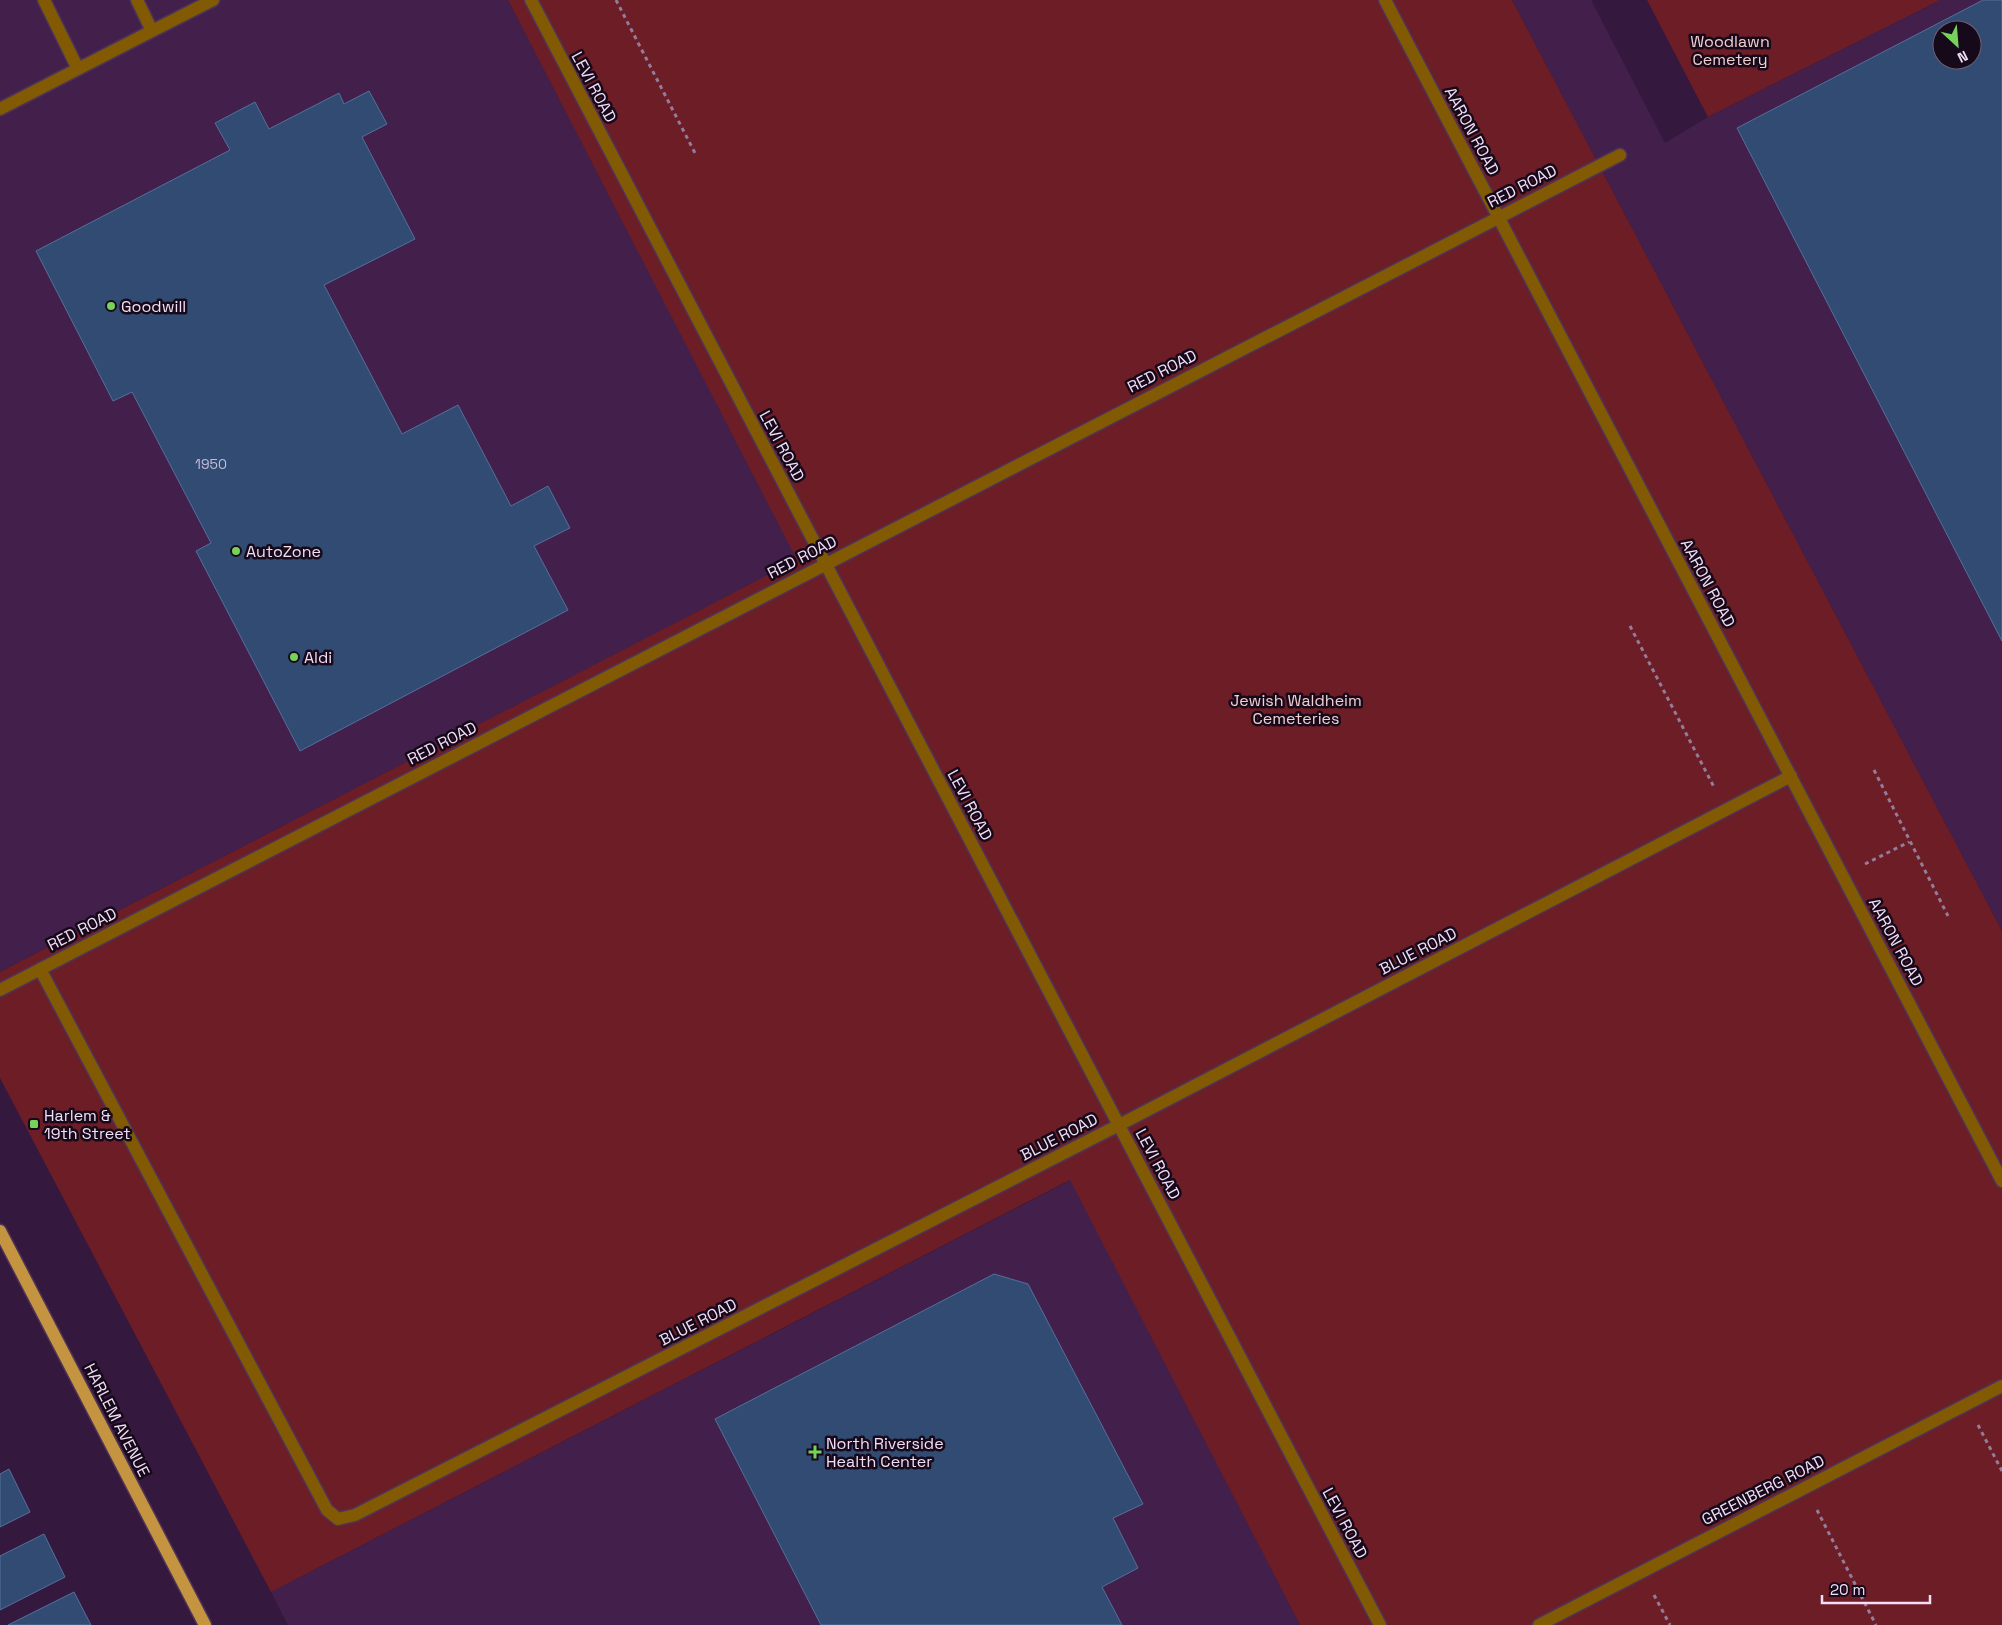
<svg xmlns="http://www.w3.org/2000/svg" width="2002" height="1625" font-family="'Space Grotesk',sans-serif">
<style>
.built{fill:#42204b;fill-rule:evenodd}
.green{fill:#6d1d25}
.building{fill:#314b73;stroke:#54709b;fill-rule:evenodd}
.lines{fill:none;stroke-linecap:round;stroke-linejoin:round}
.lane-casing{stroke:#4f3457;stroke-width:15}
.primary-casing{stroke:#4f3457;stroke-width:15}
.path{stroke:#947c9b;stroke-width:3;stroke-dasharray:4 4;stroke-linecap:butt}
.lane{stroke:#815a03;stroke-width:12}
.primary{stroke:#c49440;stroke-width:12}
.poi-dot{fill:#76d25a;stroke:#160919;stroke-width:2}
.labels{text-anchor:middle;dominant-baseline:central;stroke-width:5;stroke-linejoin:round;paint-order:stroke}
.number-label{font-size:14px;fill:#c2bad6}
.park-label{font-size:16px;fill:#f3d0cf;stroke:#160919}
.street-label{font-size:16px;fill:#f2dff7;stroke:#160919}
.poi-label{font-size:16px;fill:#f2dff7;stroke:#160919;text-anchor:start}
</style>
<rect width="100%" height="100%" fill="#35183d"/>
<path class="built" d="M 0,0 L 508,0 L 798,560 L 0,972 Z
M 1512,0 L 1591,0 L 1665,143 L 1708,117 L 1940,0 L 2002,0 L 2002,931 ZM 1942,30 L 1972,30 L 1972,60 L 1942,60 Z
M 1071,1180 L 1300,1625 L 288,1625 L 271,1592 Z"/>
<path class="green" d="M 508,0 L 1512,0 L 2002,931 L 2002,1625 L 1300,1625 L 1070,1180 L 271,1592 L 0,1078 L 0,972 L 797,560 Z
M 1647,0 L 1940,0 L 1708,117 Z"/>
<path class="building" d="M 1983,0 L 2002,0 L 2002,641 L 1737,128 ZM 1942,30 L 1972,30 L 1972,60 L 1942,60 Z
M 369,91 L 387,124 L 362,137 L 415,239 L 324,285 L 402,434 L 458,405 L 511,506 L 548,486 L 570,528 L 534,546 L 568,610 L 300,751 L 196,551 L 211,543 L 132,392 L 113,401 L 36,251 L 230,150 L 215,123 L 255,102 L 269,129 L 339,93 L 344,104 Z
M 994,1274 L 1028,1284 L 1143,1504 L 1113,1518 L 1138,1568 L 1102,1587 L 1122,1625 L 821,1625 L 715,1419 Z
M 9,1469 L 30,1512 L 0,1527 L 0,1474 Z
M 44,1534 L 65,1577 L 0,1610 L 0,1556 Z
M 74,1592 L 91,1625 L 8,1625 Z"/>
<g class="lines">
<defs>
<path id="lane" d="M 44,0 L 78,69
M 531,0 L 1380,1625
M 1385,0 L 2002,1181
M 152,31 L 213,0
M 0,109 L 152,31 L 137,0
M 40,969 L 327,1510 L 338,1519 L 355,1515 L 1119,1125 L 1791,776
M 0,990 L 1620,155
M 1539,1625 L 2002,1386"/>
<path id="primary" d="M 0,1231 L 205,1625"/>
</defs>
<use href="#lane" class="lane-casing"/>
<use href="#primary" class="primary-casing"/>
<path class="path" d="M 616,0 L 696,155
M 1630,626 L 1715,789
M 1874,770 L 1948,916
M 1865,864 L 1909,842
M 1978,1425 L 2002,1471
M 1817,1510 L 1876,1625
M 1654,1595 L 1670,1625"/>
<use href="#lane" class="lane"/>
<use href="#primary" class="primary"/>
</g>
<g class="poi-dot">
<circle cx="111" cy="306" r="5"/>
<circle cx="236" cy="551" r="5"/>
<circle cx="294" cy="657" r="5"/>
<rect x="29" y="1119" width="10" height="10" rx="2.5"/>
<path d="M812.5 1444.5h5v5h5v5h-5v5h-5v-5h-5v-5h5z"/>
</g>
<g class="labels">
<g class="number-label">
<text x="211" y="464">1950</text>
</g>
<g class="park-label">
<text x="1730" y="41">Woodlawn<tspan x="1730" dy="18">Cemetery</tspan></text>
<text x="1296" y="700">Jewish Waldheim<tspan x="1296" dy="18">Cemeteries</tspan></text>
</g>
<g class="street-label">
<text transform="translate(594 87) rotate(62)">LEVI ROAD</text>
<text transform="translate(1472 131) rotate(62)">AARON ROAD</text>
<text transform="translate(1522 186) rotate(-27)">RED ROAD</text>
<text transform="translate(1162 371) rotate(-27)">RED ROAD</text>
<text transform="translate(782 446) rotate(62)">LEVI ROAD</text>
<text transform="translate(802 557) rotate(-27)">RED ROAD</text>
<text transform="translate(1708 583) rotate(62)">AARON ROAD</text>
<text transform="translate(442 743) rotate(-27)">RED ROAD</text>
<text transform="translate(970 805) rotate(62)">LEVI ROAD</text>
<text transform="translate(82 929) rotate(-27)">RED ROAD</text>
<text transform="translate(1896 942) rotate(62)">AARON ROAD</text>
<text transform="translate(1418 951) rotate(-27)">BLUE ROAD</text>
<text transform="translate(1059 1137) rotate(-27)">BLUE ROAD</text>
<text transform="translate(1158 1164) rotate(62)">LEVI ROAD</text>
<text transform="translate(698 1322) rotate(-27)">BLUE ROAD</text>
<text transform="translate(117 1420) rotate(63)">HARLEM AVENUE</text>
<text transform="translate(1763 1490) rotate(-27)">GREENBERG ROAD</text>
<text transform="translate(1345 1523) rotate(62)">LEVI ROAD</text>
</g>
<g class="poi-label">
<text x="121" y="306">Goodwill</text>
<text x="246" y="551">AutoZone</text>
<text x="304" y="657">Aldi</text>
<text x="44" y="1115">Harlem &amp;<tspan x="44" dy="18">19th Street</tspan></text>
<text x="826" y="1443">North Riverside<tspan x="826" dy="18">Health Center</tspan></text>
</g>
</g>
<g transform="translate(1957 45) rotate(154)"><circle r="24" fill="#160919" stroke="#6e5f72"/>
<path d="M0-4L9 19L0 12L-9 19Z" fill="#76d25a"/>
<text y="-8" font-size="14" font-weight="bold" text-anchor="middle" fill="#f2dff7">N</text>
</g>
<path d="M1822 1595v8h108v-8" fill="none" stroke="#f2dff7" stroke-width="2.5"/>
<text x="1830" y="1595" font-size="15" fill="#f2dff7" stroke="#160919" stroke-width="4" paint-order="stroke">20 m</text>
</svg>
